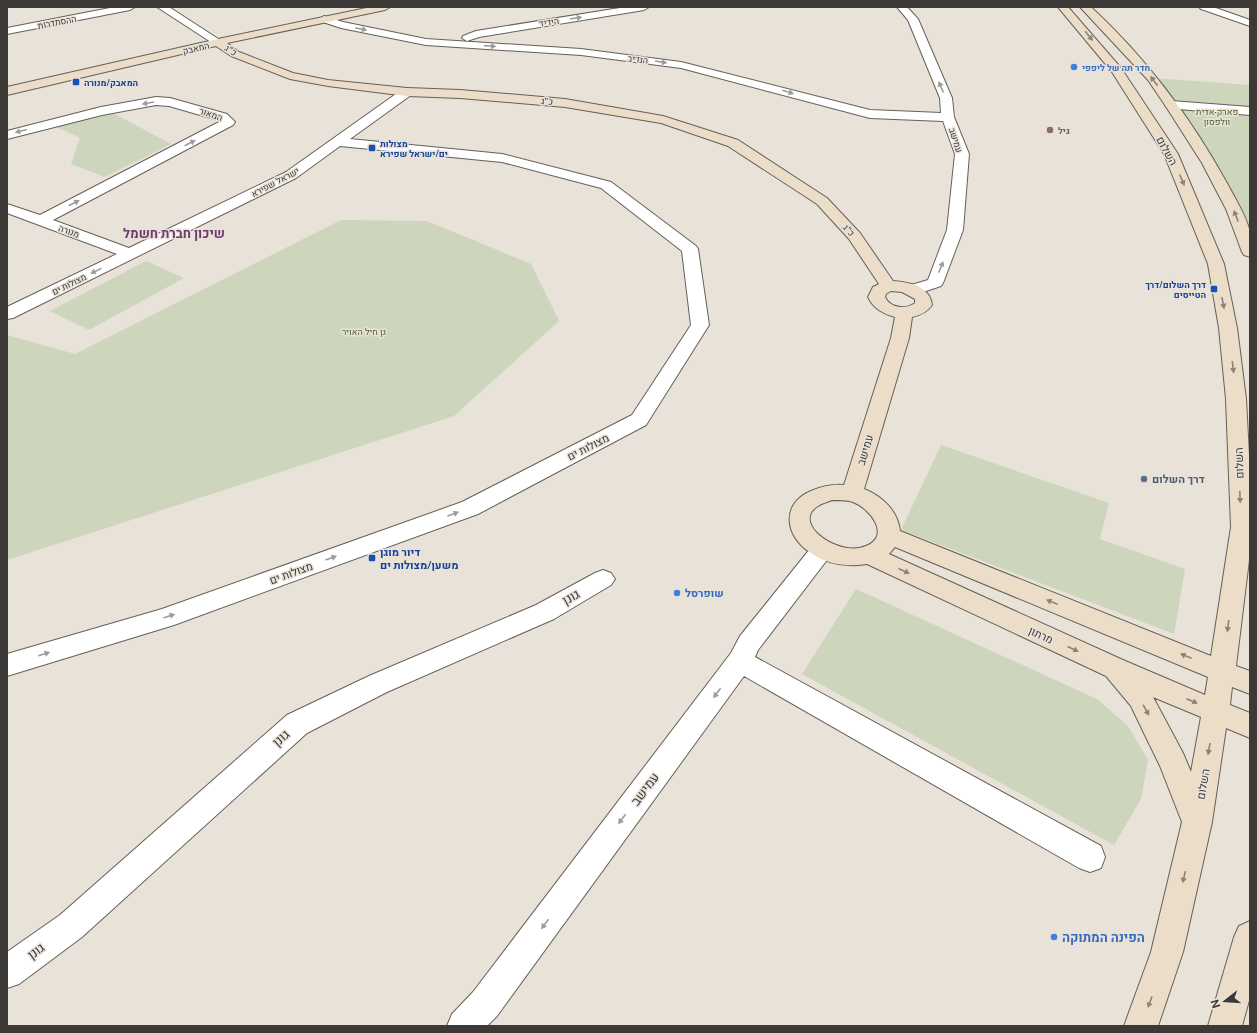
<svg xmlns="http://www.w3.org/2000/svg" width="1257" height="1033" font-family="'Public Sans',Heebo,sans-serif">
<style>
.green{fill:#cdd6bc}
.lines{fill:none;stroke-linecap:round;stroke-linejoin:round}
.street-casing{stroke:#656058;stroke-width:2}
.secondary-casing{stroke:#656058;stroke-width:2}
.street{fill:#fff;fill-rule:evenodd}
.secondary{fill:#ebddc8;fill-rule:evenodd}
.oneway{fill:#9e9c9a}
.oneway2{fill:#8b8378}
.shop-dot{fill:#3f7fe0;stroke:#e8e2d8;stroke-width:1.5}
.transit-dot{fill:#1a4fb4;stroke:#e8e2d8;stroke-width:1.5}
.education-dot{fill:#8d6e63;stroke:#e8e2d8;stroke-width:1.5}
.service-dot{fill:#5c6f8a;stroke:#e8e2d8;stroke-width:1.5}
.labels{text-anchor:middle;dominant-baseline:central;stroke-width:3;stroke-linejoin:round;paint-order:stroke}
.far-street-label{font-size:9px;fill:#3c3936;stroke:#e8e2d8}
.far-shop-label{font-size:9px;font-weight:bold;fill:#366cbe;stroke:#e8e2d8;text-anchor:start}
.far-transit-label{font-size:9px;font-weight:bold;fill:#164399;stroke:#e8e2d8;text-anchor:start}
.far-park-label{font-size:9px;fill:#515e2f;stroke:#e8e2d8}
.far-education-label{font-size:9px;font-weight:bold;fill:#785e54;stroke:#e8e2d8;text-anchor:start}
.street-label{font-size:11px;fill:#3c3936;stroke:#e8e2d8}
.service-label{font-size:11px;font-weight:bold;fill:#4e5e75;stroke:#e8e2d8;text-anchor:start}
.transit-label{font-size:11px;font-weight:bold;fill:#164399;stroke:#e8e2d8;text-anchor:start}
.shop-label{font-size:11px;font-weight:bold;fill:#366cbe;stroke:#e8e2d8;text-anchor:start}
.far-district-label{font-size:13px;font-weight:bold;fill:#703c6e;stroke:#e8e2d8}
.near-street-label{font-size:13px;fill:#3c3936;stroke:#e8e2d8}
.near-shop-label{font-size:13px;font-weight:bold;fill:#366cbe;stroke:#e8e2d8;text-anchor:start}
</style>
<rect width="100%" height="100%" fill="#e8e2d8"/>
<path class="green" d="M 1152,78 L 1250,85 L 1250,252 L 1233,209 Z
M 111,112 L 171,144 L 105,177 L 71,164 L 80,138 L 57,127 Z
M 341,220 L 427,221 L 531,264 L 559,321 L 454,416 L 7,560 L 7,335 L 75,354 Z
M 146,261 L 184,278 L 89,330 L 50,311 Z
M 941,445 L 1109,503 L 1100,539 L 1185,569 L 1174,634 L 901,530 Z
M 856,589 L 1097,699 L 1128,726 L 1148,760 L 1141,799 L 1114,845 L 802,674 Z"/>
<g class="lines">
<defs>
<path id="street" d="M 115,7 L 135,7 L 130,10 L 7,34 L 7,28 Z
M 157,7 L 169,7 L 223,42 L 222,44 L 214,44 Z
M 626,7 L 649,7 L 644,10 L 479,37 L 467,41 L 462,38 L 463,36 L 476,31 Z
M 897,7 L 907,7 L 918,19 L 952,98 L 954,117 L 969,154 L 963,230 L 943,283 L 941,286 L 914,295 L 908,294 L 906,290 L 908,286 L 928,280 L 947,230 L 955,154 L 943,121 L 870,118 L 681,68 L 581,55 L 426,45 L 341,28 L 320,21 L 319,19 L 324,16 L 343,22 L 426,39 L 581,49 L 681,62 L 870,110 L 941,113 L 940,98 L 908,20 Z
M 1199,7 L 1213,7 L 1250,20 L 1250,26 L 1201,9 Z
M 407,88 L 411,89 L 413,92 L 411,95 L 350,139 L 502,154 L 611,182 L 696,246 L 698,249 L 709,325 L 646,425 L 478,514 L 174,625 L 7,676 L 7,654 L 162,609 L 462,502 L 632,415 L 691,325 L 682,251 L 601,188 L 502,162 L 340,146 L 296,178 L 13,318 L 7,319 L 7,307 L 117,254 L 7,213 L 7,204 L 40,215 L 221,121 L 169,106 L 156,105 L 102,115 L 7,139 L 7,131 L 101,107 L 156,97 L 170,98 L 227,114 L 235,122 L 233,125 L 53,220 L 129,248 L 286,172 L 403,89 Z
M 1171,101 L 1250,107 L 1250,115 L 1167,108 L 1165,105 L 1167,102 Z
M 822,541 L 830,544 L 833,550 L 830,556 L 758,650 L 755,657 L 1101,846 L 1105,857 L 1101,868 L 1090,872 L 1079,868 L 744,676 L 497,1016 L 487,1026 L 447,1026 L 452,1014 L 473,992 L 731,653 L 740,636 L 814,544 Z
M 603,570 L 611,573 L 615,579 L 611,585 L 554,619 L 387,692 L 307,733 L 82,937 L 19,984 L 7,988 L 7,952 L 60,915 L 287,715 L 369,676 L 536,605 L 595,573 Z"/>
<path id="secondary" d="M 371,7 L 390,7 L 385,10 L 227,43 L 239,52 L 293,73 L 328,80 L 407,88 L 460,90 L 565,99 L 663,116 L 738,140 L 827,198 L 860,233 L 893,281 C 909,282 930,286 932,305 C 927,312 921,315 912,317 L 909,338 L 864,489 C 882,496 898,511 900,531 L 1211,656 L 1231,527 L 1226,399 L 1219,328 L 1208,264 L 1164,154 L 1112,72 L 1058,7 L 1068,7 L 1121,68 L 1178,154 L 1224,264 L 1237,328 L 1246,399 L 1250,474 L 1250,552 L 1236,666 L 1250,671 L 1250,694 L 1232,687 L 1230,705 L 1250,713 L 1250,738 L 1226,728 L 1212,822 L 1183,952 L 1158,1026 L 1124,1026 L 1151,952 L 1182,822 L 1160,766 L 1143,731 L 1131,706 L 1106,676 L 867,564 C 847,567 828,565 811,553 C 785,537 780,504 811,491 C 823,486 832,484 844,485 L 891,338 L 895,317 C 882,313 874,309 868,297 L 873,287 L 879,284 L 849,239 L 817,204 L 728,146 L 661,123 L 565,107 L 460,98 L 407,96 L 328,86 L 290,79 L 231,56 L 216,46 L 7,95 L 7,87 L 218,39 ZM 891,291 L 902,292 L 915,299 L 915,303 C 906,310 890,308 885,297 L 886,294 ZM 832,500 C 839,500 847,500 853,502 C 871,509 891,536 866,546 C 839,558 790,523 818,506 C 822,503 828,502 832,500 ZM 895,547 L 1208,677 L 1205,695 L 1123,660 L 889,554 ZM 1153,697 L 1201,717 L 1191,772 L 1183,753 Z
M 1080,7 L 1091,7 C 1146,58 1192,119 1228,185 C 1236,200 1246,216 1250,232 C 1252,240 1250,249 1250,257 L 1244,255 L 1242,252 L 1226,209 L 1202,163 L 1165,105 L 1148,80 Z
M 1250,921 L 1250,997 L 1242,1026 L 1208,1026 L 1234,937 L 1239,926 Z"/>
</defs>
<use href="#street" class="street-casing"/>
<use href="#secondary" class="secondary-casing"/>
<use href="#street" class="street"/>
<use href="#secondary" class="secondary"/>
</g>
<defs><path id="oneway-solid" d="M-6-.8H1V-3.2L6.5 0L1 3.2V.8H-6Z"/></defs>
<g class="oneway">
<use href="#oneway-solid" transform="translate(576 18) rotate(-9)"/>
<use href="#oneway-solid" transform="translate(361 29) rotate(12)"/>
<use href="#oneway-solid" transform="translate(490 46) rotate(4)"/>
<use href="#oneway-solid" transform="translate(661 62) rotate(9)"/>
<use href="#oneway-solid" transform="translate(941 87) rotate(-113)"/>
<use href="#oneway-solid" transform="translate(788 92) rotate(17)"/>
<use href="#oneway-solid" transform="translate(148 103) rotate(170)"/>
<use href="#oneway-solid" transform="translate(21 131) rotate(166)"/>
<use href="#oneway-solid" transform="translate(190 143) rotate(-27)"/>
<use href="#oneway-solid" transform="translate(74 203) rotate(-27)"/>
<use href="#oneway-solid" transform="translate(941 267) rotate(-69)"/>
<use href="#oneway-solid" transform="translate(96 271) rotate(154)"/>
<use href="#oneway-solid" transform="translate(453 514) rotate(-20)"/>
<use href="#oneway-solid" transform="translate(331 558) rotate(-20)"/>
<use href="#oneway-solid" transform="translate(169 616) rotate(-19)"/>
<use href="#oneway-solid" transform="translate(44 654) rotate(-17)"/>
<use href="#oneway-solid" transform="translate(717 693) rotate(127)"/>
<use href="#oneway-solid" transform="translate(622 819) rotate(127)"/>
<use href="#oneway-solid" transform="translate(545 924) rotate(127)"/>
</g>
<g class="oneway2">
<use href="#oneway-solid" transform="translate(1089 36) rotate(51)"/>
<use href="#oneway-solid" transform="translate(1154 81) rotate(-127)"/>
<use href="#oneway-solid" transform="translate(1182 180) rotate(67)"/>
<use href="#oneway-solid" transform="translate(1236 216) rotate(-111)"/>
<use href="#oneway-solid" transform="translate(1223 303) rotate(79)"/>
<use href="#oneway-solid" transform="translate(1233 367) rotate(83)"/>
<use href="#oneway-solid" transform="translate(1240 497) rotate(88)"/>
<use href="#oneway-solid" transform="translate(904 571) rotate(25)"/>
<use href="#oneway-solid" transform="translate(1052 602) rotate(-158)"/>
<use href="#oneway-solid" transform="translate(1228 626) rotate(98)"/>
<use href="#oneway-solid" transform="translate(1073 649) rotate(25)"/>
<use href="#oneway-solid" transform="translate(1186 656) rotate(-158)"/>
<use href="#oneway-solid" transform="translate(1192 701) rotate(23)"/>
<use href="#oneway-solid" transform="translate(1146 710) rotate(61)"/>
<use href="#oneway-solid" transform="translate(1209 749) rotate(100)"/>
<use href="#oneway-solid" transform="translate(1184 877) rotate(103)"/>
<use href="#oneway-solid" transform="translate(1150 1002) rotate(110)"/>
</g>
<g class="shop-dot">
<circle cx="1074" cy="67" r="4"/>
<circle cx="677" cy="593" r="4"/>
<circle cx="1054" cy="937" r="4"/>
</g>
<g class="transit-dot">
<rect x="72" y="78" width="8" height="8" rx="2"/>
<rect x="368" y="144" width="8" height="8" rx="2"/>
<rect x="1210" y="285" width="8" height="8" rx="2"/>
<rect x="368" y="554" width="8" height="8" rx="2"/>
</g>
<circle class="education-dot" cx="1050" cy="130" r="4"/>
<circle class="service-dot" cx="1144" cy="479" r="4"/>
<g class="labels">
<g class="far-street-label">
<text transform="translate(57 22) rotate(-11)">ההסתדרות</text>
<text transform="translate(549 22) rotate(-9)">הידיד</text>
<text transform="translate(196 48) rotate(-13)">המאבק</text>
<text transform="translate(231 50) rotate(31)">כ"ג</text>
<text transform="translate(638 59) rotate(7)">הנדיב</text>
<text transform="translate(547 101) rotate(5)">כ"ג</text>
<text transform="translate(211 114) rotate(19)">המאור</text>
<text transform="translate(956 140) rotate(72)">עמישב</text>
<text transform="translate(275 182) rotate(-28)">ישראל שפירא</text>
<text transform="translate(849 230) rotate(47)">כ"ג</text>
<text transform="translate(69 231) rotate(20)">מנורה</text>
<text transform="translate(69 284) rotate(-26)">מצולות ים</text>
</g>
<g class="far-shop-label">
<text x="1082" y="67">חדר תה של ליפפי</text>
</g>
<g class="far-transit-label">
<text x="84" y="82">המאבק/מנורה</text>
<text x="380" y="143">מצולות<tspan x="380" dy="10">ים/ישראל שפירא</tspan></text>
<text x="1206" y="284" text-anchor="end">דרך השלום/דרך<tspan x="1206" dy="10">הטייסים</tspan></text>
</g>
<g class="far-park-label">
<text x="1217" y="111">פארק אדית<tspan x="1217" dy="10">וולפסון</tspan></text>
<text x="364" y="331">גן חיל האויר</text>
</g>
<g class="far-education-label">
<text x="1058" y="130">גיל</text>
</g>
<g class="street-label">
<text transform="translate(1167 151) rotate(61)">השלום</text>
<text transform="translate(588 447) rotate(-27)">מצולות ים</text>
<text transform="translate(865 450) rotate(-73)">עמישב</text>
<text transform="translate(1239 463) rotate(-92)">השלום</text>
<text transform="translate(291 573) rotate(-20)">מצולות ים</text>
<text transform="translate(1041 635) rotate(25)">מרתון</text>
<text transform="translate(1203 784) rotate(-80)">השלום</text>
</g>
<g class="service-label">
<text x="1152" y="479">דרך השלום</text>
</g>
<g class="transit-label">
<text x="380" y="552">דיור מוגן<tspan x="380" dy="13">משען/מצולות ים</tspan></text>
</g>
<g class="shop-label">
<text x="685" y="593">שופרסל</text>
</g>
<g class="far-district-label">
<text x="174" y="233">שיכון חברת חשמל</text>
</g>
<g class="near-street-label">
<text transform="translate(571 597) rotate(-29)">גונן</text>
<text transform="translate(281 738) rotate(-42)">גונן</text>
<text transform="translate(645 789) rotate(-53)">עמישב</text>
<text transform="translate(36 951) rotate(-36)">גונן</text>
</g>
<g class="near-shop-label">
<text x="1062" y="937">הפינה המתוקה</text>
</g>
</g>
<rect width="1257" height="1033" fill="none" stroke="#3c3936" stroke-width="16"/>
<g transform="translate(1225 1001) rotate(253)" stroke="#e8e2d8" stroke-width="3" paint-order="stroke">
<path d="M0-3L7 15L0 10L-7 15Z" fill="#3c3936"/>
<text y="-6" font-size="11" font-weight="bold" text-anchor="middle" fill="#3c3936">N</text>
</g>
</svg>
